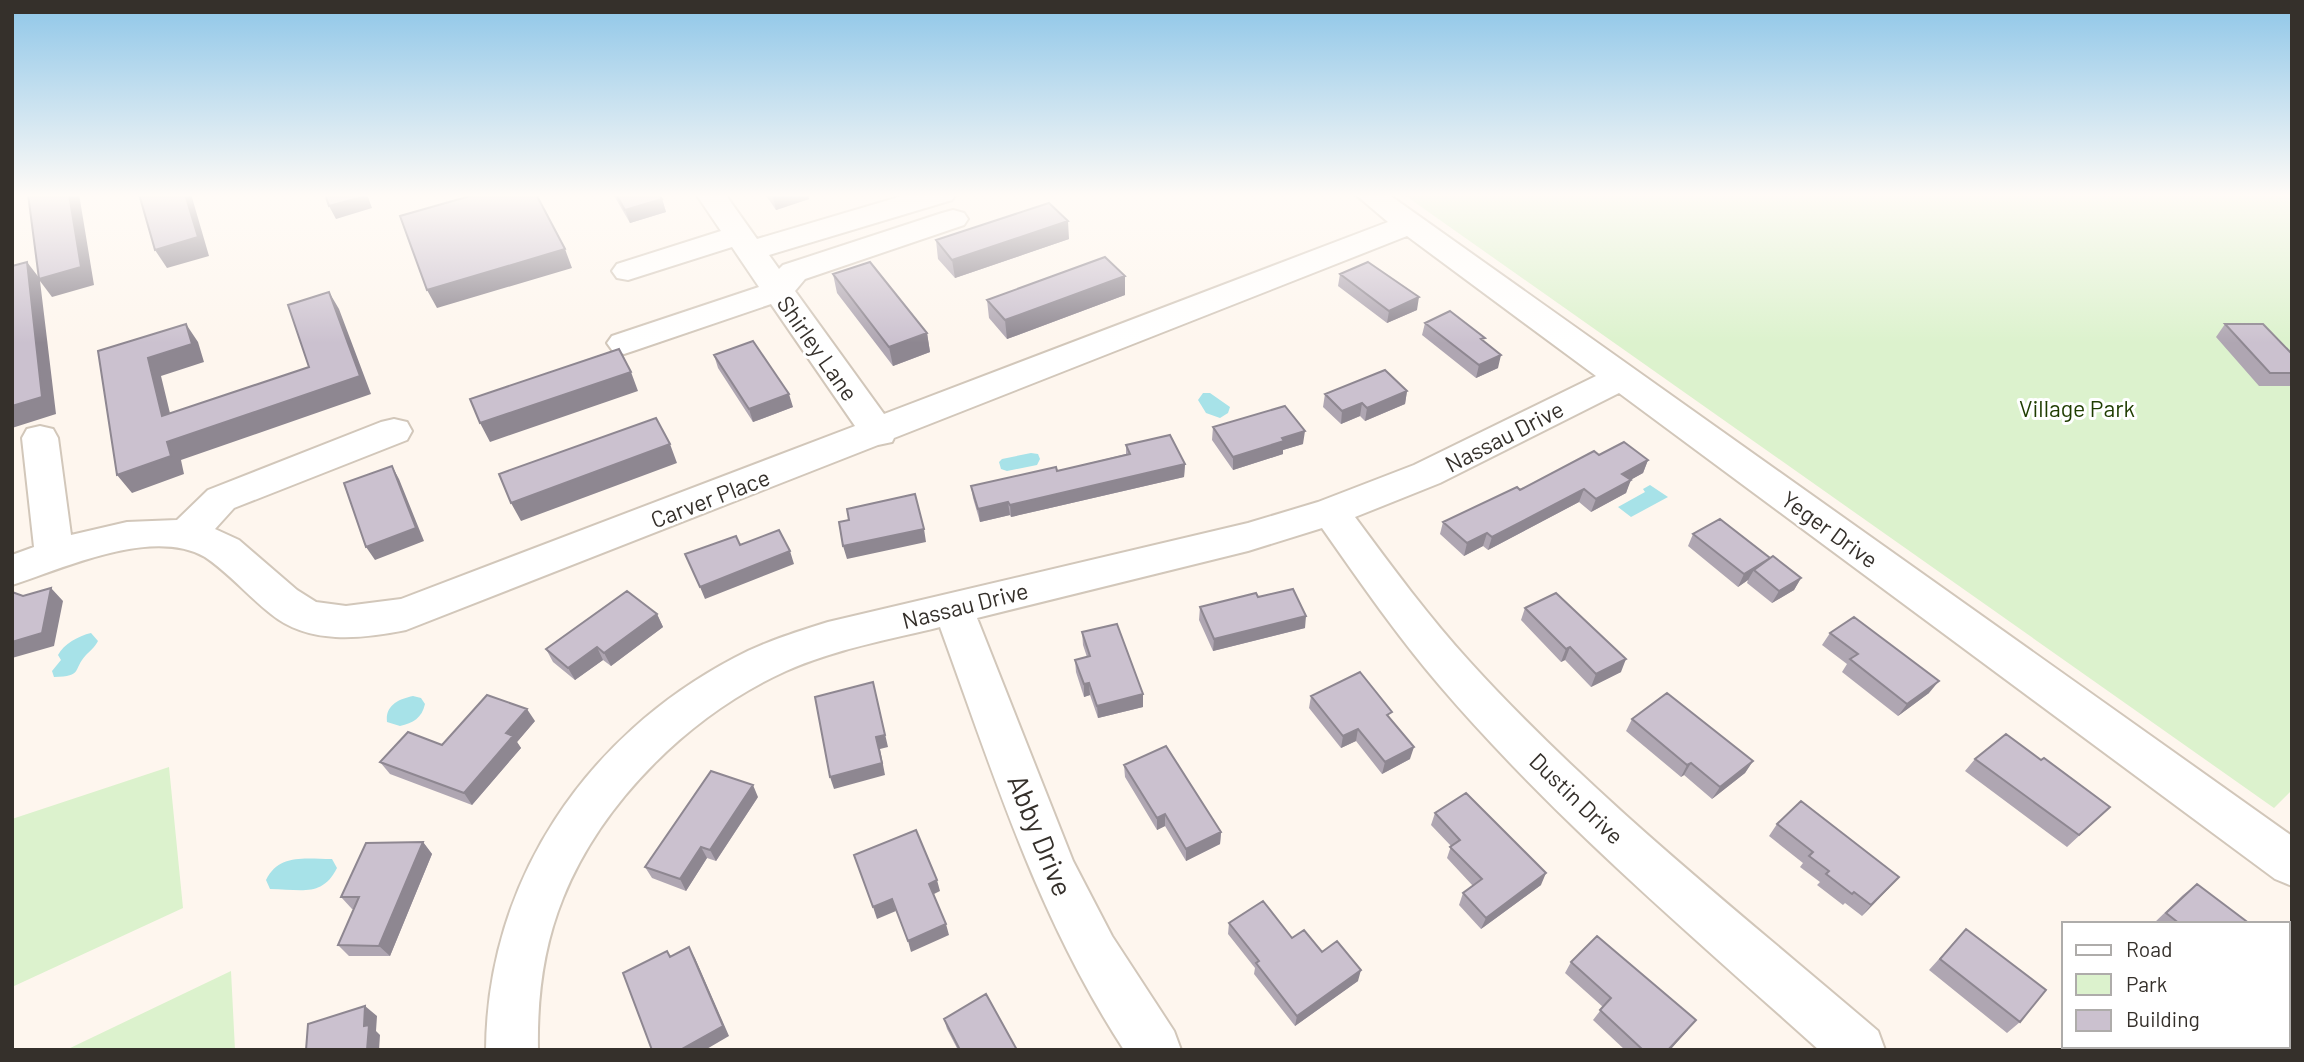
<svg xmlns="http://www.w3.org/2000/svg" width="2304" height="1062" font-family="Barlow,sans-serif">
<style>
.green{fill:#dcf2cd}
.water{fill:#a7e2e8}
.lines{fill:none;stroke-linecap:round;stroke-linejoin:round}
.minor-casing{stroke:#d2c7ba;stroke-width:4}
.minor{fill:#fff;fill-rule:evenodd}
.wall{fill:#afa6b2}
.shaded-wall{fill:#8e8791}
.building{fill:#cbc1cf;stroke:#8e8791;stroke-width:2}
.labels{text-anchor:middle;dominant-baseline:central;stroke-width:6;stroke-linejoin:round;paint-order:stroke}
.street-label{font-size:23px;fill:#35302b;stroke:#fff}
.park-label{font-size:23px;fill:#1f3c00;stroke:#fff}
.near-street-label{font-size:28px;fill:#35302b;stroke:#fff}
</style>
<rect width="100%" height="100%" fill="#fef6ee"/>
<path class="green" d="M 1403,194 L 2292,194 L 2292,790 L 2274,808 Z
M 169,767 L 183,908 L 12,987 L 12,819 Z
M 231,971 L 235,1050 L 66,1050 Z"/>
<path class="water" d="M 1203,393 L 1210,393 L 1230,407 L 1228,413 L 1220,418 L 1206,413 L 1198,400 Z
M 1031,453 L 1038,454 L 1040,459 L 1037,465 L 1007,471 L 1001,469 L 999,462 L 1002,459 Z
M 1650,485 L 1668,497 L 1631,517 L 1618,507 L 1645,492 L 1643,489 Z
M 91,633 L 98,641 C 94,648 91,650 86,655 C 72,670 84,676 54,677 L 52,671 L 61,660 L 58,655 C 64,644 78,636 91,633 Z
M 413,696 L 421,698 L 425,704 C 422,718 413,723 400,726 L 387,722 C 385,705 399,699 413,696 Z
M 332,859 L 337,868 C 322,898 300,889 270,889 L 266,880 C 279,853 306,859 332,859 Z"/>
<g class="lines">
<defs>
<path id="minor" d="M 696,194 L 725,194 L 757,239 L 909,194 L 956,194 L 952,200 L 769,255 L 779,269 L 783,265 L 942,213 L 953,210 L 964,213 L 968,219 L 964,225 L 805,279 L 795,291 L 884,414 L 1388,222 L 1355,194 L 1388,194 L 2292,836 L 2292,886 L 2275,879 L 1619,393 L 1440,483 L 1355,517 C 1392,567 1429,617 1470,662 C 1594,798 1739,912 1878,1031 L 1885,1050 L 1819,1050 C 1689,933 1554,819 1440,686 C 1397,636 1360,582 1322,528 L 1248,551 L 977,618 L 1073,861 L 1112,936 L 1174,1031 L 1181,1050 L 1124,1050 C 1037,916 994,775 940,627 C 888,640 835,649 786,671 C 691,714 602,801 563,898 C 543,947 537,998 538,1050 L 486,1050 C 487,881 586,736 734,658 C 764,642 796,632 828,622 L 1248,523 L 1318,502 L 1414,465 L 1596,376 L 1407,236 L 894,438 L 892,442 L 878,445 L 406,630 C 361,639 309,645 271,614 C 248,596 229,573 205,557 C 152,527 65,568 12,585 L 12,555 L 34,547 L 22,438 L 27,429 L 40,426 L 53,429 L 58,438 L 71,535 L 127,522 L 177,520 L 208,490 L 381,422 L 394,419 L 407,422 L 412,431 L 407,440 L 234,508 L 215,529 L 239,540 L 297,590 L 316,602 L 346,606 L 401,599 L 855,426 L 771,304 L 636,350 L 624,354 L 612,350 L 607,343 L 612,336 L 759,287 L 732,247 L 628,280 L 617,278 L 612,271 L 617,264 L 721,231 Z"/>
</defs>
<use href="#minor" class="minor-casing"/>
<use href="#minor" class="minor"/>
</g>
<path class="wall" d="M 613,194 L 658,194 L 662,199 L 666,212 L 630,223 Z
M 765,194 L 808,194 L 809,199 L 776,210 Z
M 1069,239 L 955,278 L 938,259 L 936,240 Z
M 833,274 L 927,333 L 930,352 L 893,366 L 837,293 Z
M 1340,274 L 1417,310 L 1387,323 L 1338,286 Z
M 1125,295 L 1007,339 L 989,318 L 987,300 Z
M 1425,323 L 1484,341 L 1498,368 L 1476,378 L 1422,335 Z
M 2225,324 L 2292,354 L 2292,386 L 2259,386 L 2216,337 Z
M 714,355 L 793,407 L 753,422 L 718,368 Z
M 1407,391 L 1405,404 L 1365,421 L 1360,416 L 1341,424 L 1323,407 L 1325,394 Z
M 1213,427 L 1303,444 L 1283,450 L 1283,454 L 1233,470 L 1212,440 Z
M 1126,445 L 1185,464 L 1184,477 L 1011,517 L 1010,515 L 980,522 L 973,498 L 971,486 L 1057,471 L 1126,454 Z
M 1599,455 L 1648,460 L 1643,473 L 1630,480 L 1626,493 L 1591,512 L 1579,502 L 1488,550 L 1483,546 L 1464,556 L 1440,534 L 1443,522 Z
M 1693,534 L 1770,558 L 1801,578 L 1794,590 L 1772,603 L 1747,583 L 1748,580 L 1738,587 L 1688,546 Z
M 1258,597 L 1305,628 L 1213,651 L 1199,620 L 1200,607 Z
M 1525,608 L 1621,672 L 1591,687 L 1565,660 L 1561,662 L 1521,620 Z
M 657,614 L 663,627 L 611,666 L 603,660 L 575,680 L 553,662 L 546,649 Z
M 1082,632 L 1143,694 L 1143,707 L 1098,718 L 1090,695 L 1084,697 L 1076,672 L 1075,660 L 1087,657 L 1083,645 Z
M 1830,633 L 1929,693 L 1898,716 L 1842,672 L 1847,664 L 1822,645 Z
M 1311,696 L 1391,719 L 1410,759 L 1382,774 L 1356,741 L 1341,748 L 1309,708 Z
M 1632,719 L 1753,761 L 1745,773 L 1712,799 L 1684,775 L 1681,777 L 1626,731 Z
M 535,721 L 517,742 L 521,748 L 472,805 L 390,774 L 380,762 L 442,745 Z
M 1975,759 L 2041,760 L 2110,807 L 2067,847 L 1965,771 Z
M 1124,765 L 1221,832 L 1220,844 L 1186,861 L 1165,826 L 1157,830 L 1125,777 Z
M 758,797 L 716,861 L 707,858 L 686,891 L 652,878 L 645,867 Z
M 1435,813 L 1541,885 L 1481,929 L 1459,905 L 1463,893 L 1473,886 L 1447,858 L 1451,846 L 1431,825 Z
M 1777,824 L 1889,888 L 1862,916 L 1845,903 L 1843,905 L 1817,885 L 1820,882 L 1800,867 L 1803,863 L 1769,836 Z
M 423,842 L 432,854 L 390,956 L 349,956 L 338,945 L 354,909 L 352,909 L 341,897 Z
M 2197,884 L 2250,924 L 2153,924 L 2183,895 Z
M 1229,923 L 1292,938 L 1322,952 L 1358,981 L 1295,1026 L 1254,974 L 1255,968 L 1228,934 Z
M 1966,929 L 2020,1022 L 2007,1033 L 1929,970 Z
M 2288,953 L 2292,955 L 2292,996 L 2288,999 Z
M 1571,962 L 1688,1030 L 1670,1050 L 1625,1050 L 1593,1020 L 1603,1007 L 1565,973 Z
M 944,1019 L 1017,1050 L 958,1050 L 947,1029 Z"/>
<path class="shaded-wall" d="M 69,194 L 79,194 L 94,285 L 52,297 L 40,281 L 56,414 L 12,428 L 12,406 L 27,262 L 40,279 Z
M 185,194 L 191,194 L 209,256 L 167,268 L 155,250 Z
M 367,194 L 372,208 L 336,219 L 329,206 Z
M 783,194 L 808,194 L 809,199 L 776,210 L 773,197 Z
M 662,199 L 666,212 L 630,223 L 625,210 Z
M 1068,221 L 1069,239 L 955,278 L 952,260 Z
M 565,249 L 572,268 L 437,308 L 427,290 Z
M 1125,276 L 1125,295 L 1007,339 L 1005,320 Z
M 329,292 L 339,309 L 371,394 L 181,460 L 184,474 L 132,493 L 117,475 L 167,442 L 360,376 Z
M 1419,297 L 1417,310 L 1387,323 L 1389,311 Z
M 186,324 L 198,342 L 204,362 L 161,376 L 175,434 L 162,416 L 148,358 Z
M 927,333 L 930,352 L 893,366 L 889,347 Z
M 1501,355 L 1498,368 L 1476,378 L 1479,365 Z
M 631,372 L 638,391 L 490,442 L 480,423 Z
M 1407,391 L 1405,404 L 1365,421 L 1367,408 Z
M 789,394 L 793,407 L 753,422 L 749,409 Z
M 1362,403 L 1360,416 L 1341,424 L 1342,411 Z
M 1305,431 L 1303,444 L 1283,450 L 1283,454 L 1233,470 L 1233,457 L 1282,438 Z
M 670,444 L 677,463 L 521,521 L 511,503 Z
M 1648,460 L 1643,473 L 1618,487 L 1622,474 Z
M 1185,464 L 1184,477 L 1011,517 L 1010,505 Z
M 392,466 L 399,479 L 424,541 L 375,560 L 366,547 Z
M 1631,480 L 1626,493 L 1591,512 L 1596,499 Z
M 1584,489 L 1579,502 L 1488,550 L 1492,537 Z
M 1008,502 L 1010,515 L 980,522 L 978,509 Z
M 924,529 L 926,542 L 847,559 L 843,546 Z
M 1487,533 L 1483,546 L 1464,556 L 1467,543 Z
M 790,551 L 794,564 L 705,599 L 700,587 Z
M 1770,558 L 1754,570 L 1748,580 L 1738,587 L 1744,574 Z
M 1801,578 L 1794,590 L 1772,603 L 1779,591 Z
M 51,588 L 63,601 L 54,646 L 12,658 L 12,642 Z
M 657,614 L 663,627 L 611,666 L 604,653 Z
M 1306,616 L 1305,628 L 1213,651 L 1214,639 Z
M 597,647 L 603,660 L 575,680 L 568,668 Z
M 1570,647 L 1565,660 L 1561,662 L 1566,649 Z
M 1626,659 L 1621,672 L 1591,687 L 1596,674 Z
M 1939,681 L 1929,693 L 1898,716 L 1907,704 Z
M 873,682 L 888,747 L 880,749 L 885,775 L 834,789 L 830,777 L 876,737 Z
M 1089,683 L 1090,695 L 1084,697 L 1084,684 Z
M 1143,694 L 1143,707 L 1098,718 L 1097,706 Z
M 527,709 L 535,721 L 517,742 L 521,748 L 472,805 L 464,793 L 506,733 Z
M 1358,729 L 1356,741 L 1341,748 L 1343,736 Z
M 1414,747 L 1410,759 L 1382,774 L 1385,762 Z
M 1753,761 L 1745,773 L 1712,799 L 1720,787 Z
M 1691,763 L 1684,775 L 1681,777 L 1687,765 Z
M 753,785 L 758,797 L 716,861 L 710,850 Z
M 1165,814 L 1165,826 L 1157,830 L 1157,818 Z
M 1221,832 L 1220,844 L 1186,861 L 1186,849 Z
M 423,842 L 432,854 L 390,956 L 379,946 Z
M 701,847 L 707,858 L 686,891 L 680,879 Z
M 1546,873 L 1541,885 L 1481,929 L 1486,918 Z
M 1899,877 L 1889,888 L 1862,916 L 1871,905 Z
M 937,880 L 940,891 L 932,895 L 929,884 Z
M 892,899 L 896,911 L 877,919 L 873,907 Z
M 946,924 L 949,935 L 911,952 L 908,941 Z
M 689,947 L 695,958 L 729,1036 L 705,1050 L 680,1050 Z
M 1361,970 L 1358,981 L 1295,1026 L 1297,1016 Z
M 365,1006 L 377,1016 L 376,1031 L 380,1035 L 379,1050 L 367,1050 L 364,1026 Z
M 1696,1020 L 1670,1050 L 1668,1050 Z"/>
<path class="building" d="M 28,194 L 69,194 L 81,267 L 39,279 Z
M 139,194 L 185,194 L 198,237 L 155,250 Z
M 325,194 L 366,194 L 366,196 L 329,206 Z
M 477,194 L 536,194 L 565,249 L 427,290 L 400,216 Z
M 616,194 L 658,194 L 662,199 L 625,210 Z
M 771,194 L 783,194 L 773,197 Z
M 1049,203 L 1068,221 L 952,260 L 936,240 Z
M 1105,257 L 1125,276 L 1005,320 L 987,300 Z
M 27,262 L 42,397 L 12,406 L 12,266 Z
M 870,262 L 927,333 L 889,347 L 833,274 Z
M 1368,262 L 1419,297 L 1389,311 L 1340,274 Z
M 329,292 L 360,376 L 167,442 L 171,456 L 117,475 L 98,351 L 186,324 L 192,344 L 148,358 L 162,416 L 309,367 L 288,305 Z
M 1450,311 L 1485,338 L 1481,339 L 1501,355 L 1479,365 L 1425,323 Z
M 2225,324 L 2263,324 L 2292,354 L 2292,373 L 2270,373 Z
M 753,341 L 789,394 L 749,409 L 714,355 Z
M 619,349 L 631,372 L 480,423 L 470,399 Z
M 1385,370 L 1407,391 L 1367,408 L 1362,403 L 1342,411 L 1325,394 Z
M 1285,406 L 1305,431 L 1282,438 L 1284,441 L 1233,457 L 1213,427 Z
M 656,418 L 670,444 L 511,503 L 499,474 Z
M 1170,435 L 1185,464 L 1010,505 L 1008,502 L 978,509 L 971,486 L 1056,467 L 1057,471 L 1130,454 L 1126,445 Z
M 1624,442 L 1648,460 L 1622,474 L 1631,480 L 1596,499 L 1584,489 L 1492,537 L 1487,533 L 1467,543 L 1443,522 L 1517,487 L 1520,490 L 1594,451 L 1599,455 Z
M 392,466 L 416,528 L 366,547 L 344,483 Z
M 915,494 L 924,529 L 843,546 L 839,522 L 849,520 L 847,509 Z
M 1720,519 L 1770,558 L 1744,574 L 1693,534 Z
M 779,530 L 790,551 L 700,587 L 685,554 L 736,536 L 740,545 Z
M 1773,556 L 1801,578 L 1779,591 L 1754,570 Z
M 51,588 L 42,633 L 12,642 L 12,592 L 23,596 Z
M 1293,589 L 1306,616 L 1214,639 L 1200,607 L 1256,593 L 1258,597 Z
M 627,591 L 657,614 L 604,653 L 597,647 L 568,668 L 546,649 Z
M 1556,593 L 1626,659 L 1596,674 L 1570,647 L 1566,649 L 1525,608 Z
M 1854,617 L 1939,681 L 1907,704 L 1850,659 L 1858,654 L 1830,633 Z
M 1117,624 L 1143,694 L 1097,706 L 1089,683 L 1084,684 L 1075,660 L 1090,656 L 1082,632 Z
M 1360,672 L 1392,712 L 1387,715 L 1414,747 L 1385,762 L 1358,729 L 1343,736 L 1311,696 Z
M 873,682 L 885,735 L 876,737 L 882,763 L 830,777 L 815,697 Z
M 1667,693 L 1753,761 L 1720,787 L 1691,763 L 1687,765 L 1632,719 Z
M 487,695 L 527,709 L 506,733 L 513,736 L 464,793 L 380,762 L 408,732 L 442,745 Z
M 2006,734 L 2041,760 L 2044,758 L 2110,807 L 2079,835 L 1975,759 Z
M 1166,746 L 1221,832 L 1186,849 L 1165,814 L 1157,818 L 1124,765 Z
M 711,771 L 753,785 L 710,850 L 701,847 L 680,879 L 645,867 Z
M 1466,793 L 1546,873 L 1486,918 L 1463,893 L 1482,879 L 1450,847 L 1460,840 L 1435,813 Z
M 1801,801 L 1899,877 L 1871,905 L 1854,892 L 1852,894 L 1826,874 L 1829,871 L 1809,856 L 1813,852 L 1777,824 Z
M 916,830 L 937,880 L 929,884 L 946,924 L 908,941 L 892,899 L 873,907 L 854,855 Z
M 423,842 L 379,946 L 338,945 L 359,897 L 341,897 L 366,843 Z
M 2197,884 L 2250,924 L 2180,924 L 2166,913 Z
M 1263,901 L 1292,938 L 1304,930 L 1322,952 L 1337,941 L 1361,970 L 1297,1016 L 1256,963 L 1259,961 L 1229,923 Z
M 1966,929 L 2046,990 L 2020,1022 L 1940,959 Z
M 1597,936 L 1696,1020 L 1668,1050 L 1643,1050 L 1600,1010 L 1611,998 L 1571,962 Z
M 689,947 L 723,1026 L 680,1050 L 652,1050 L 623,973 L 667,951 L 670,957 Z
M 2288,953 L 2292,955 L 2292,994 L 2288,991 Z
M 986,994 L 1017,1050 L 960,1050 L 944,1019 Z
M 365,1006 L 364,1026 L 369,1025 L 367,1050 L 306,1050 L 308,1024 Z"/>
<linearGradient id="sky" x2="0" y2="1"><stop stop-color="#8ec6e8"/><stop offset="0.57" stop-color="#fffbf7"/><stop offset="1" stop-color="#fffbf7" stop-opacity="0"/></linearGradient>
<rect width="2304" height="343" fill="url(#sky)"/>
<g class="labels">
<g class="street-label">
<text transform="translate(818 348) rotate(55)">Shirley Lane</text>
<text transform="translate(1504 436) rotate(-27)">Nassau Drive</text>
<text transform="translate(710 498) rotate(-21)">Carver Place</text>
<text transform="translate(1830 529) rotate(36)">Yeger Drive</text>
<text transform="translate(965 605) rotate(-14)">Nassau Drive</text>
<text transform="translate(1577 798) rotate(44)">Dustin Drive</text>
</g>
<g class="park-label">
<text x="2077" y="408">Village Park</text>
</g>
<g class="near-street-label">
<text transform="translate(1041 835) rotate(68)">Abby Drive</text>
</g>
</g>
<rect width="2304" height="1062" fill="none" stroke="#35302b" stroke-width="28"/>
<rect x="2062" y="922" width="228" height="126" fill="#ffffff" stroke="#aeacaa" stroke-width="2"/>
<rect x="2076" y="945" width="35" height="10" fill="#ffffff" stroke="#aeacaa" stroke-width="2"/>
<text x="2126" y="957" font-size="21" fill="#35302b">Road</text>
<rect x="2076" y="974" width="35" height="21" fill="#dcf2cd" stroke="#aeacaa" stroke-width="2"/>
<text x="2126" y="992" font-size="21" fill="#35302b">Park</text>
<rect x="2076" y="1010" width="35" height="21" fill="#cbc1cf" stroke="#aeacaa" stroke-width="2"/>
<text x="2126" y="1027" font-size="21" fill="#35302b">Building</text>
</svg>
